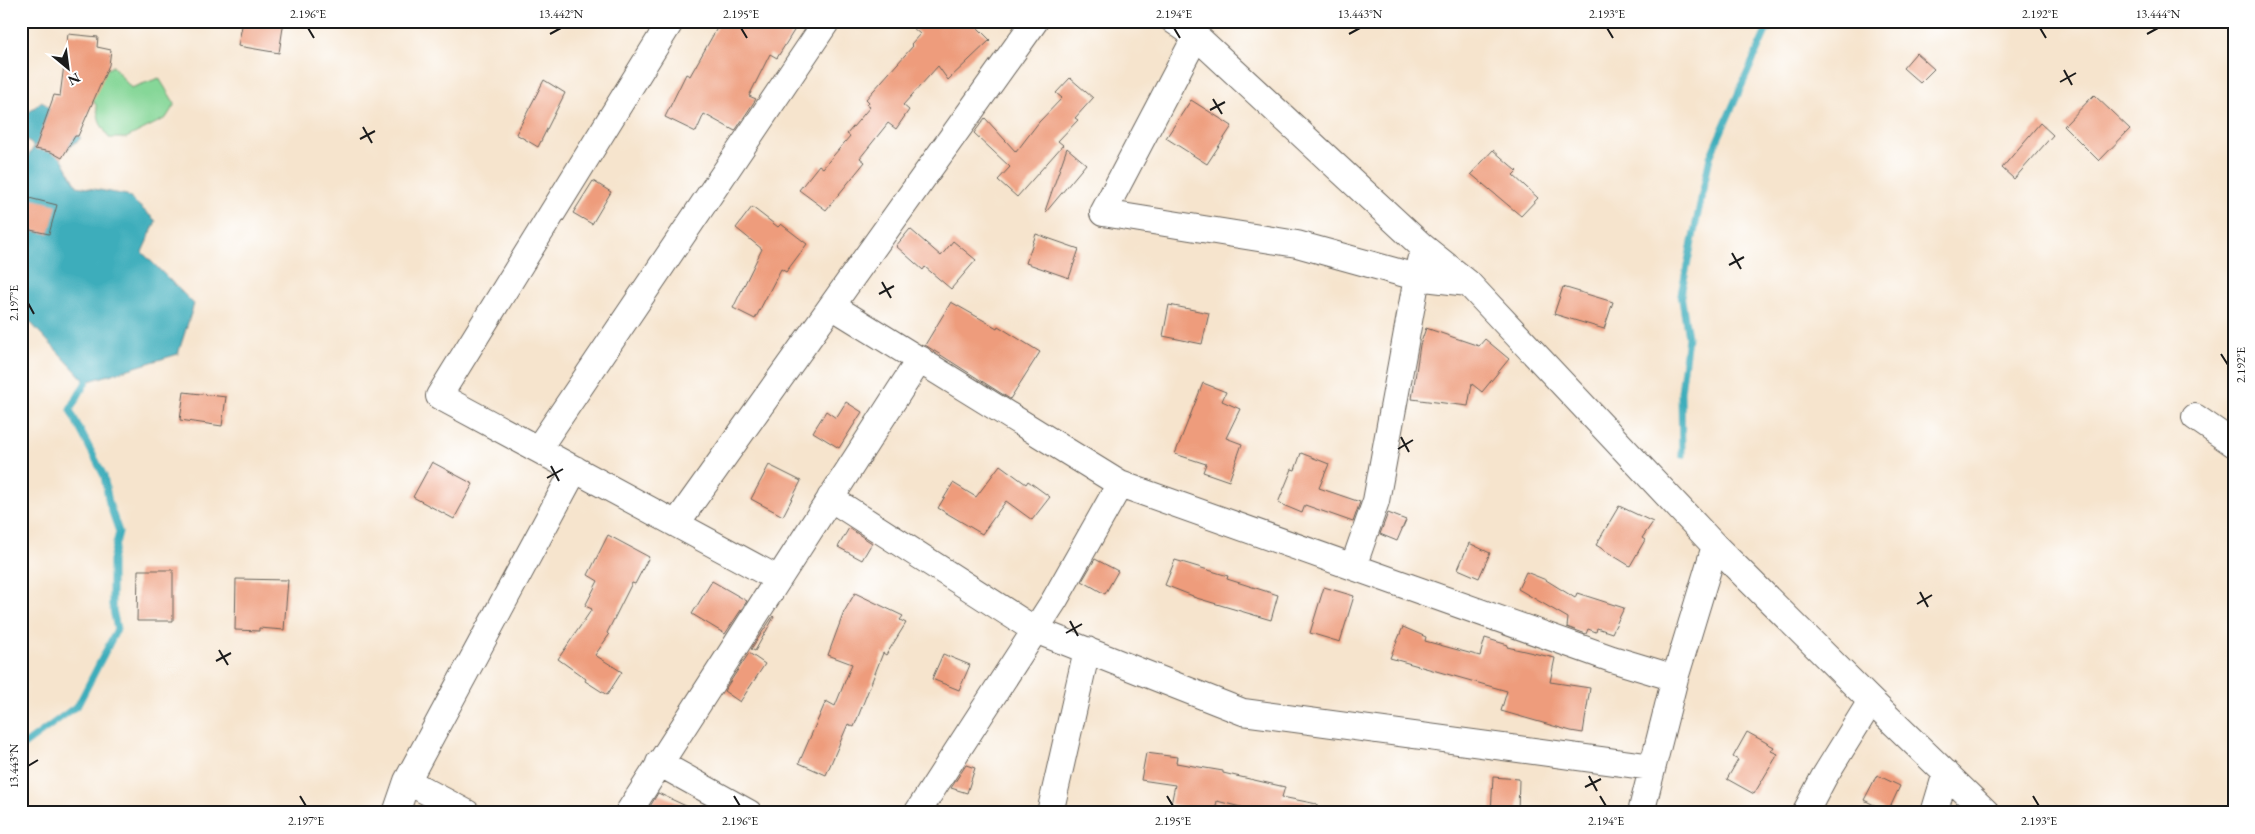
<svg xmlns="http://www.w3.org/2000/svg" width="2255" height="834" font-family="'EB Garamond',serif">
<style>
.green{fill:#86d798;stroke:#517a5a}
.water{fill:#3eadbb;stroke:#2d646c}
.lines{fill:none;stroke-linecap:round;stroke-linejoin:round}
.stream{stroke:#3eadbb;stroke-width:7}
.building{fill:#ee9c7b}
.minor-casing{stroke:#68625a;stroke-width:28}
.minor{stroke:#fff;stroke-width:26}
.ticks{fill:none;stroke:#1c1c1c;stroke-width:2}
.neatline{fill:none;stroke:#1c1c1c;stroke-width:2}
.ticks-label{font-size:12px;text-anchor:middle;fill:#1c1c1c}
</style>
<rect width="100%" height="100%" fill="#fff"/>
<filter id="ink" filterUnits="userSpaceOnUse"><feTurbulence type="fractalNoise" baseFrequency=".02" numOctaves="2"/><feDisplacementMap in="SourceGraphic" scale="10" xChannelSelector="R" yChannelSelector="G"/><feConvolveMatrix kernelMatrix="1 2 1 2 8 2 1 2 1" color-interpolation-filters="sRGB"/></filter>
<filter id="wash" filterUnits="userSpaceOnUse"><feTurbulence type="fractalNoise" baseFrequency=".0096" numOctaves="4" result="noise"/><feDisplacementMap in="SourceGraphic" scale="20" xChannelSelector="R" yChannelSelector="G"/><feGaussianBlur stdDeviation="1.12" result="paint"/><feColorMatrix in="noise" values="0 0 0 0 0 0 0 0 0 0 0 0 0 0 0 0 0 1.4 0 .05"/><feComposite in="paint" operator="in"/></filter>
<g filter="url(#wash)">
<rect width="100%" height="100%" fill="#f6e4cd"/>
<path class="green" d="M 113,66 L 131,88 L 159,78 L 175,104 L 166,118 L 126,138 L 109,138 L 100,123 L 96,105 L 81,82 Z"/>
<path class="water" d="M 42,101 L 81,138 L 60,155 L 77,186 L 127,195 L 156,221 L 142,252 L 194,304 L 178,354 L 86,382 L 30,322 L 21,324 L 21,161 L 25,161 L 34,147 L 21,133 L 21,119 Z"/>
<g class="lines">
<path class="stream" d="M 1682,455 L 1681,392 L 1688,337 L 1681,294 L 1710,157 L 1766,31 L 1778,21
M 21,747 L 78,705 L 117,629 L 112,605 L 112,560 L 119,532 L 109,503 L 104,476 L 70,410 L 86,382"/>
</g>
<g id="blocks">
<path class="building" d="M 243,21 L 284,21 L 279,53 L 238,46 Z
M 721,21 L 800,21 L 777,58 L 770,54 L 749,96 L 756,99 L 735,131 L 704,114 L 696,132 L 665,117 L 686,74 L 690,76 Z
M 905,21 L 971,21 L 990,40 L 948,80 L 938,66 L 903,105 L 909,110 L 896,129 L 888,123 L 860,158 L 865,162 L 826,210 L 799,190 L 819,165 L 823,168 L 850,136 L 847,134 L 870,107 L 867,105 L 869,102 L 866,99 L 913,46 L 911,44 L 920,34 Z
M 68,34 L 98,37 L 97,47 L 111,50 L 109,65 L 78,136 L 75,136 L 62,158 L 51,152 L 35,149 L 54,95 L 60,96 Z
M 1916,53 L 1934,69 L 1920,83 L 1903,68 Z
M 1070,78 L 1093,98 L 1075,118 L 1078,120 L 1058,141 L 1063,145 L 1017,197 L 998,180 L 1010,167 L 974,133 L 985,118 L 1016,152 L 1039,122 L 1062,98 L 1056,93 Z
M 544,80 L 565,93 L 538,147 L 516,134 Z
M 2094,95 L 2130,129 L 2099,161 L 2064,126 Z
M 1191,100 L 1232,126 L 1207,164 L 1166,138 Z
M 2040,123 L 2053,135 L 2014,179 L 2002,168 Z
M 1067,148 L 1086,164 L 1046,212 L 1045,211 Z
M 1493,150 L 1517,171 L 1513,175 L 1538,198 L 1521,216 L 1471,174 Z
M 593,181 L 611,192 L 592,224 L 573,213 Z
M 21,196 L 57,205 L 49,234 L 21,228 Z
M 752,207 L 778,227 L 781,224 L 807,244 L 786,272 L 781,269 L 755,319 L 733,308 L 762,249 L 736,228 Z
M 910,229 L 941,256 L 953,241 L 976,260 L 951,289 L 925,267 L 923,270 L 896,246 Z
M 1036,234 L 1079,249 L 1069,278 L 1026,263 Z
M 1563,287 L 1613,302 L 1604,329 L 1554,314 Z
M 951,302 L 997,328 L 998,326 L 1040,352 L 1010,399 L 925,345 Z
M 1169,305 L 1209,313 L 1202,344 L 1163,336 Z
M 1426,328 L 1479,346 L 1485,339 L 1509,359 L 1482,392 L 1472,384 L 1468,406 L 1412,399 L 1420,345 Z
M 1203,383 L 1226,392 L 1222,401 L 1240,409 L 1226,438 L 1242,444 L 1229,481 L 1203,472 L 1206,464 L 1175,454 Z
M 184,392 L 226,397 L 222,426 L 180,420 Z
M 846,402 L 862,412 L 839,448 L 813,432 L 826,411 L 836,418 Z
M 1301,453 L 1329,464 L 1319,488 L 1360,502 L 1353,522 L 1305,505 L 1302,513 L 1278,503 L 1292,469 L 1295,470 Z
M 432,462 L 473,484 L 454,519 L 413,497 Z
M 769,465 L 801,481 L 783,516 L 751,499 Z
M 1000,465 L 1026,484 L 1028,481 L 1050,497 L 1032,520 L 1006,501 L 982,534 L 938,508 L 953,483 L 976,497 Z
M 1619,506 L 1653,522 L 1642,538 L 1645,540 L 1630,566 L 1596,545 Z
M 1388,513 L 1406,520 L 1397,541 L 1380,534 Z
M 849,528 L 872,543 L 862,560 L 838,547 Z
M 608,535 L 649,557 L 635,584 L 632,583 L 607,633 L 609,635 L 595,655 L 622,672 L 607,695 L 585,681 L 586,679 L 558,659 L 592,609 L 585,606 L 598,581 L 588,575 Z
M 1469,543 L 1490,553 L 1479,578 L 1458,569 Z
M 1095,559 L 1118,571 L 1105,594 L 1082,581 Z
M 1175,560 L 1228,576 L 1227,579 L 1278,595 L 1271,620 L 1193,597 L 1193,596 L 1165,585 Z
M 138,570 L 173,570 L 173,621 L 137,621 Z
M 1526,572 L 1546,580 L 1575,598 L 1577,593 L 1624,608 L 1612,633 L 1597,628 L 1596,632 L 1588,629 L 1586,634 L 1567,627 L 1568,618 L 1518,589 Z
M 236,579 L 288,580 L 284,630 L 259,628 L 259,631 L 235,630 Z
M 712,581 L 747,601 L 725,634 L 692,614 Z
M 1324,587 L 1354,596 L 1340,642 L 1310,633 Z
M 855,593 L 903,616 L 900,620 L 906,623 L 886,655 L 883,653 L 854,727 L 848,724 L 826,775 L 799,763 L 826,701 L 835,706 L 852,664 L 828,655 L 844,612 Z
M 773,616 L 774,617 L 755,651 L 751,649 Z
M 1403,627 L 1426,637 L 1425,641 L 1480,656 L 1485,638 L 1508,645 L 1507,647 L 1555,658 L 1550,682 L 1590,688 L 1583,733 L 1571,731 L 1501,711 L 1507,691 L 1390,658 Z
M 749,653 L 765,664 L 740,702 L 724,691 Z
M 943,654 L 970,665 L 959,690 L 932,679 Z
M 1747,732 L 1774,747 L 1771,751 L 1778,754 L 1754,794 L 1727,779 L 1738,760 L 1733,757 Z
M 1146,753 L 1177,757 L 1176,763 L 1223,771 L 1223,773 L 1285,787 L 1282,797 L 1317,804 L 1316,813 L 1264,813 L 1217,801 L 1215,812 L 1171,804 L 1175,785 L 1141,780 Z
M 966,765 L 975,768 L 967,793 L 951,788 Z
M 1877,775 L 1900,786 L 1888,812 L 1864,800 Z
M 1493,777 L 1519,779 L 1518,813 L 1491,813 Z
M 658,793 L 701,813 L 646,813 Z"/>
</g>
</g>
<g filter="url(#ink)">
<use href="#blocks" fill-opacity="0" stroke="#68625a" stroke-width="1"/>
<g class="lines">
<defs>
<path id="minor" d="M 671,21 L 439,396 L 778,579
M 1174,21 L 1196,36 L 1423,247 L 1468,283 L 1715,546 L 1871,701 L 1987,813
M 1196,36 L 1103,213 L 1297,244 L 1416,277 L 1468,283
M 832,306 L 1120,484 L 1612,659 L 1675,678
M 2195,417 L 2234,444
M 538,449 L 827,21
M 830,498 L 1035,630 L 1243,712 L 1652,767
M 676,524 L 1035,21
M 1353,567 L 1376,501 L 1420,261
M 659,763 L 749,813
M 407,781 L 467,813
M 396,813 L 407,781 L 575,469
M 628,813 L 920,359
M 917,813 L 1054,601 L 1120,484
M 1050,813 L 1087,650
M 1641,813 L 1675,678 L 1715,546
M 1805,813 L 1824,777 L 1871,701
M 1934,813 L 1946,773"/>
</defs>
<use href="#minor" class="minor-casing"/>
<use href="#minor" class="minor"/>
</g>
</g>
<path class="ticks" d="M 308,28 L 314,38M 741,28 L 747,38M 1174,28 L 1180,38M 1607,28 L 1613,38M 2040,28 L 2046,38M 550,34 L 561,28M 1349,34 L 1360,28M 2147,34 L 2158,28M 2064,70 L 2072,85M 2060,82 L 2076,73M 1213,99 L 1222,114M 1210,110 L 1225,102M 363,127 L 372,143M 360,139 L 375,131M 1732,253 L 1741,269M 1729,265 L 1744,257M 882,282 L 891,298M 879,294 L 894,286M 28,303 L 34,314M 2221,354 L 2228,365M 1401,437 L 1409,452M 1398,449 L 1413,440M 551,466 L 559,481M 547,478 L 563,469M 1920,592 L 1928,607M 1917,604 L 1932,595M 1070,621 L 1078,636M 1066,633 L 1082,624M 219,650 L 228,665M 216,661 L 231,653M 28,766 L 38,760M 1589,776 L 1597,791M 1585,787 L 1601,779M 300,796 L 306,806M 734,796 L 740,806M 1167,796 L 1173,806M 1600,796 L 1606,806M 2033,796 L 2039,806"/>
<rect width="2255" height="834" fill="none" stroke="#fff" stroke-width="55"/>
<g transform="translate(68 68) rotate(151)" stroke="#ffffff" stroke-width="4" paint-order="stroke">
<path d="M0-4L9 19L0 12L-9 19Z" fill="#1c1c1c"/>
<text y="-8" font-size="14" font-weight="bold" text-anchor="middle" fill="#1c1c1c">N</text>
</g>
<rect x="28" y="28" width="2200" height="778" class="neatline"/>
<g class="ticks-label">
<text x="308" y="18">2.196°E</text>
<text x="561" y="18">13.442°N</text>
<text x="741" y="18">2.195°E</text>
<text x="1174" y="18">2.194°E</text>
<text x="1360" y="18">13.443°N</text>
<text x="1607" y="18">2.193°E</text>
<text x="2040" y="18">2.192°E</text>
<text x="2158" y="18">13.444°N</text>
<text transform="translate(14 303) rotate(-90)" y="4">2.197°E</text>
<text transform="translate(2241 365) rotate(-90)" y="4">2.192°E</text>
<text transform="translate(14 766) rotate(-90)" y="4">13.443°N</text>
<text x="306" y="825">2.197°E</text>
<text x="740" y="825">2.196°E</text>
<text x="1173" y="825">2.195°E</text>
<text x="1606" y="825">2.194°E</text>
<text x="2039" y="825">2.193°E</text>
</g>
</svg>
